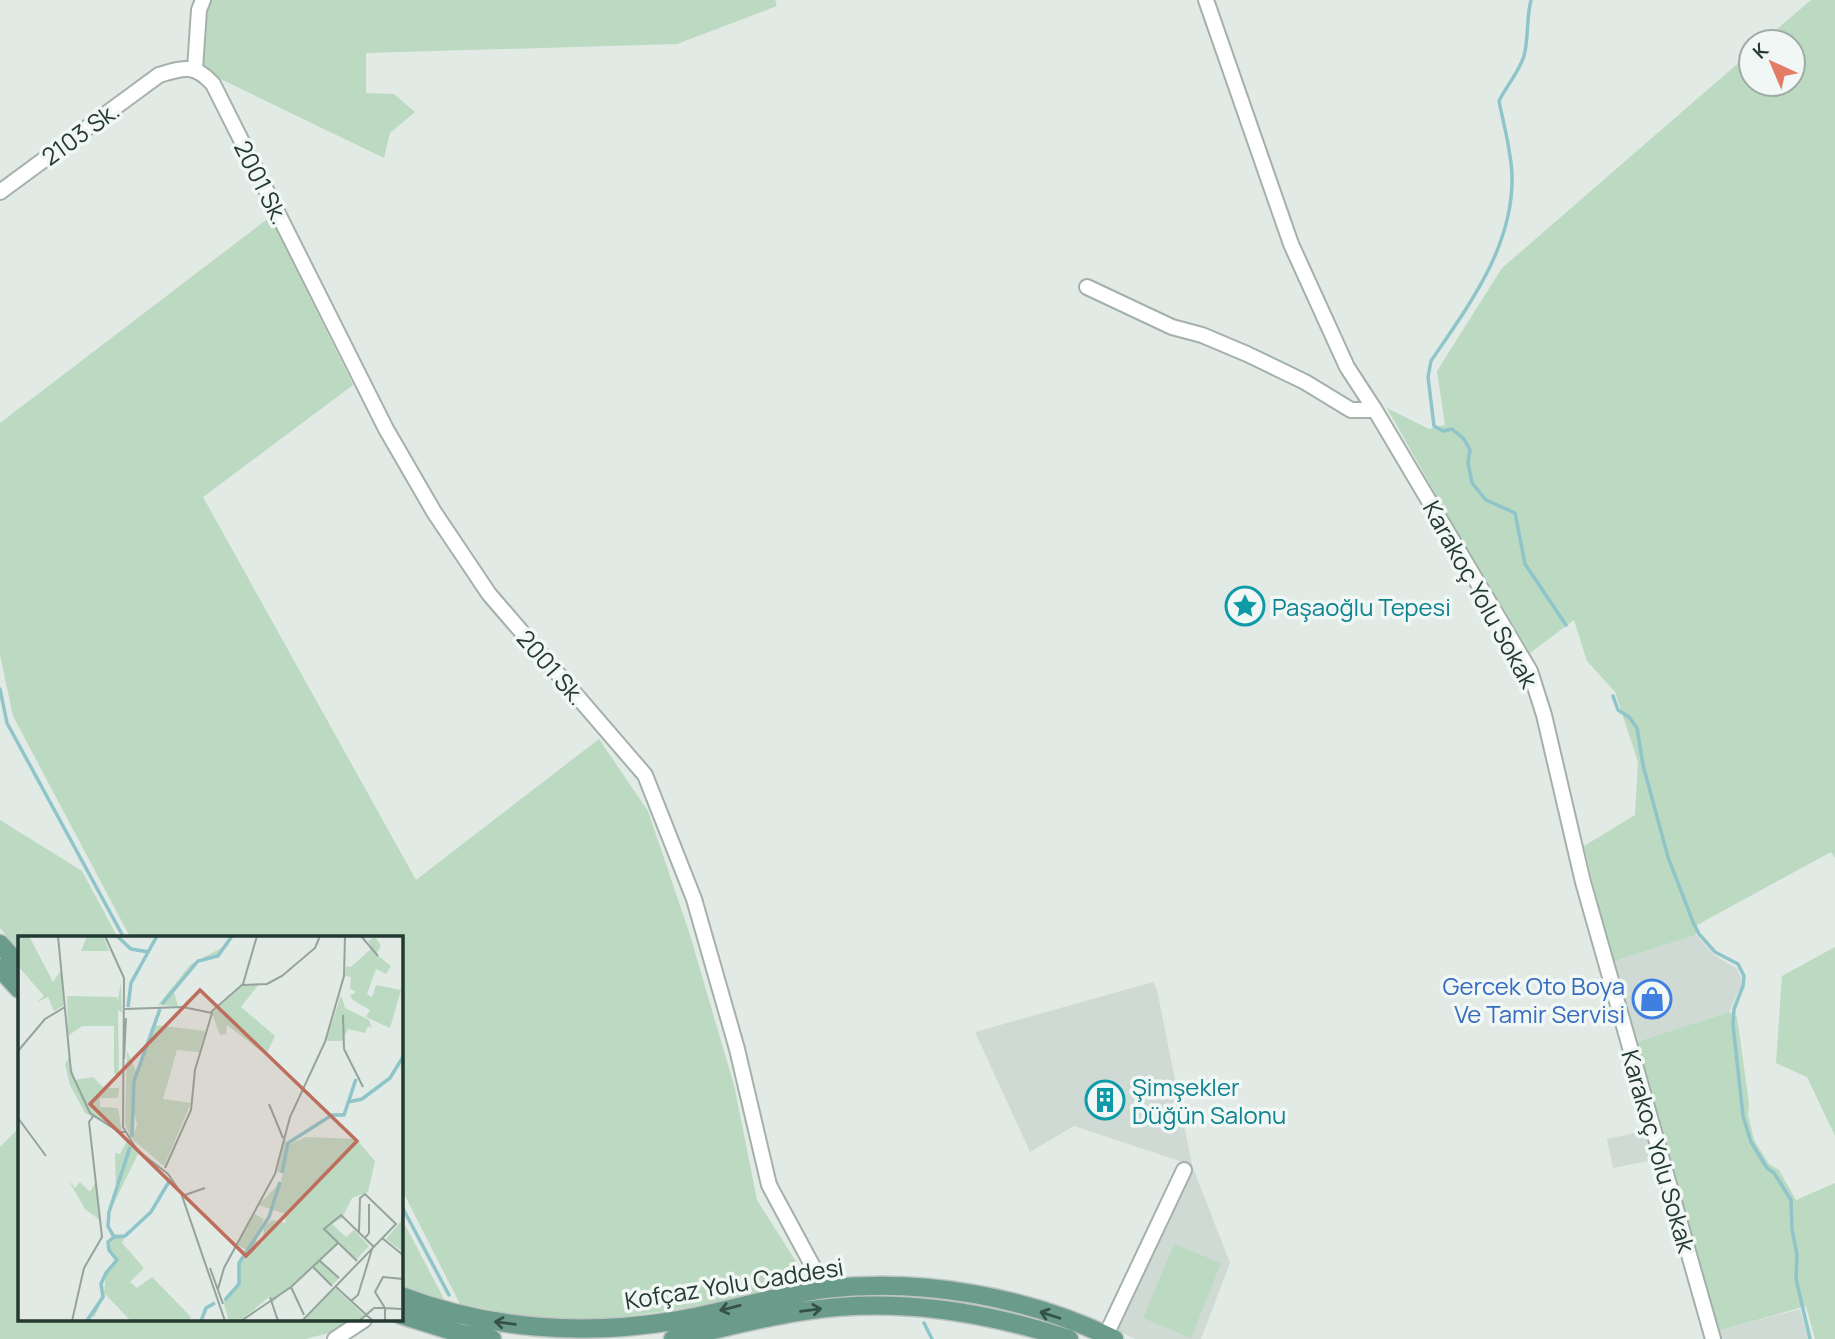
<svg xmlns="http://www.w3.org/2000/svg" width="1835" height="1339" font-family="Manrope,sans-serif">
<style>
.built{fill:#d0dad4}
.green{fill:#bcd9c2}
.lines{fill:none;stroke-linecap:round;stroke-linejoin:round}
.stream{stroke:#8fc5c9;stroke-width:3.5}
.minor-casing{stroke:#a4b1ab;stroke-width:18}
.major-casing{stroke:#bdc4c1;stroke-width:21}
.minor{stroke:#fff;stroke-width:14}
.major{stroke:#6a9b8b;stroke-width:18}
.oneway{stroke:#355248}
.labels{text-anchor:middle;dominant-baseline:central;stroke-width:7;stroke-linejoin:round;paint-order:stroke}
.street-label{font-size:24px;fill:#233931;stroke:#f1f7f4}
.culture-label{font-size:24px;fill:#0d838f;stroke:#f1f7f4;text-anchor:start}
.shop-label{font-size:24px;fill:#366cbe;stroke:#f1f7f4;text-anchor:end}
.inset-river{fill:none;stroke:#8fc5c9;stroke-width:3.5}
.inset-road{fill:none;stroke:#95a39d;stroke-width:2}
.view{fill:#bd6e5c;fill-opacity:0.15;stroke:#bd6e5c;stroke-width:3.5}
.inset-edge{fill:none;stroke:#233931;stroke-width:3.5}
</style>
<rect width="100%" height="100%" fill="#e1eae5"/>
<path class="built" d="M 1696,935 L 1714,955 L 1736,968 L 1741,977 L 1741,986 L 1729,1012 L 1636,1042 L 1612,962 Z
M 1153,982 L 1157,990 L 1192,1165 L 1230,1263 L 1201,1339 L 1135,1339 L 1115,1329 L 1192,1165 L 1074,1126 L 1030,1152 L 975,1032 Z
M 1644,1131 L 1653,1160 L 1613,1168 L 1607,1139 Z
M 1800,1309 L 1808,1339 L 1720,1339 L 1718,1331 Z"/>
<path class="green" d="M 208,0 L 775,0 L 777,6 L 677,44 L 366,53 L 366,93 L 394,94 L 415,112 L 390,133 L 384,158 L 202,70 L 204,10 Z
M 1811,0 L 1835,0 L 1835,858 L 1831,852 L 1697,925 L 1696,935 L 1612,962 L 1584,846 L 1635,815 L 1638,762 L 1615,692 L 1587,661 L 1574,620 L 1530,653 L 1462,541 L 1387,408 L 1429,429 L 1445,425 L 1437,371 L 1502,268 L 1751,52 L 1751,84 L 1793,84 L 1793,42 L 1762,42 Z
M 270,217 L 353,385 L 203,497 L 416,880 L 599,739 L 648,811 L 689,932 L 734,1085 L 757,1200 L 809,1282 L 687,1308 L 615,1318 L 534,1318 L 460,1304 L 401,1188 L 401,938 L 133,938 L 129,935 L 13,716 L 0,655 L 0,423 Z
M 0,820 L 82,871 L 118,938 L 19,938 L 19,950 L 0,928 Z
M 1835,947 L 1835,1136 L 1807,1077 L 1776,1063 L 1782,976 Z
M 1729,1012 L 1737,1017 L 1749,1103 L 1748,1115 L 1754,1140 L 1769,1164 L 1779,1170 L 1796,1200 L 1835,1183 L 1835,1339 L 1815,1339 L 1806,1306 L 1718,1331 L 1636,1042 Z
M 19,1128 L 19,1320 L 350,1320 L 329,1333 L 305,1339 L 0,1339 L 0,1147 Z
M 401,1217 L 445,1301 L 401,1285 Z
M 1174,1244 L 1221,1263 L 1191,1338 L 1143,1318 Z"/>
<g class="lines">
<path class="stream" d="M 1531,0 C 1526,19 1529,37 1524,56 C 1519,72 1507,85 1499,101 C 1504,126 1511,150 1512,175 C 1514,246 1469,305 1431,361 L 1428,377 L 1434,426 L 1443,431 L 1452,429 L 1464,439 L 1470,450 L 1468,463 L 1472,483 L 1486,500 L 1515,513 L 1525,564 L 1566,625
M 0,689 L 7,723 L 124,938
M 1613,696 L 1618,710 L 1629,717 L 1637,728 L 1643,765 L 1668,857 L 1693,922 L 1699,934 L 1715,952 L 1738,964 L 1744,976 L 1743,986 L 1734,1009 L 1733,1025 L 1743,1116 L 1751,1142 L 1767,1168 L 1774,1173 L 1791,1200 L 1792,1229 L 1797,1255 L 1796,1279 L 1810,1339
M 401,1205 L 449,1295
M 924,1323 L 932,1339"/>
<defs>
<path id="minor" d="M 1206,0 L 1291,244 L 1347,367 L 1375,410 L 1530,671 L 1544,715 L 1583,882 L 1713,1339
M 195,69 L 199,10 L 203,0
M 0,192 L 159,75 C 184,67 195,64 213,84 L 386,429 L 434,512 L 489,594 L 645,775 L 694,899 L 737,1049 L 769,1185 L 825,1289
M 1087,287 L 1172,327 L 1202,335 L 1247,354 L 1305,382 L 1351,410 L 1375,410
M 1106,1335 L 1184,1170
M 335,1339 L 364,1320"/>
<path id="major" d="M 0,944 L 19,965
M 0,968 L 19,989
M 401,1296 C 487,1329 582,1336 673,1321 C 724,1313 773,1296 824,1289 C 920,1278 1027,1296 1114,1339
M 401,1315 L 459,1333 L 492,1339
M 673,1339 C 717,1330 760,1317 804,1311 C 895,1297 982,1311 1069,1339"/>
</defs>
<use href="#minor" class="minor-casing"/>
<use href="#major" class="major-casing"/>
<use href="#minor" class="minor"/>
<use href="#major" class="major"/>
</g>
<defs><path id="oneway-shaft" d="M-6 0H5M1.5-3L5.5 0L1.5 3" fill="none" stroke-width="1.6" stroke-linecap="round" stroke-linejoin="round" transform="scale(1.75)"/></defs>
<g class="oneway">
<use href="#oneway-shaft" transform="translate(730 1308) rotate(166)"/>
<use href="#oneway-shaft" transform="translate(811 1310) rotate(-8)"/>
<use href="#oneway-shaft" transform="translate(1050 1315) rotate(-162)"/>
<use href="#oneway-shaft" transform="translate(505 1323) rotate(-172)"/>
</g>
<defs>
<symbol id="sight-ring" viewBox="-11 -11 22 22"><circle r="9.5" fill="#f1f7f4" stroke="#0f9aa8" stroke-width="1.5"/><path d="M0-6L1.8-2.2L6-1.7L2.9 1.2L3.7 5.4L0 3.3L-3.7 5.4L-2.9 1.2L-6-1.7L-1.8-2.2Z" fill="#0f9aa8"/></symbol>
<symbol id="shop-ring" viewBox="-11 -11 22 22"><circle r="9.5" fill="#f1f7f4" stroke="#3f7fe0" stroke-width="1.5"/><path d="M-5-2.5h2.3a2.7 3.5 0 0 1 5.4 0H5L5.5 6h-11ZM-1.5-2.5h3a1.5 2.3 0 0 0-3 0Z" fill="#3f7fe0"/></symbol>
<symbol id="building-ring" viewBox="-11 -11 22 22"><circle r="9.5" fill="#f1f7f4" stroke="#0f9aa8" stroke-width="1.5"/><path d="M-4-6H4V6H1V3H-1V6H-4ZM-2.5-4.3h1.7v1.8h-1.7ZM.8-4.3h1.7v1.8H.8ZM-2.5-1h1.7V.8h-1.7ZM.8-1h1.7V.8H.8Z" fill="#0f9aa8"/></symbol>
</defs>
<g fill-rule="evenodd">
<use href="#sight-ring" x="1223" y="584" width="44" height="44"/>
<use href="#shop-ring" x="1630" y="977" width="44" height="44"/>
<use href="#building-ring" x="1083" y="1078" width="44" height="44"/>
</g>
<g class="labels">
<g class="street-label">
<text transform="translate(80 133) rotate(-36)">2103 Sk.</text>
<text transform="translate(262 182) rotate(63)">2001 Sk.</text>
<text transform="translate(1481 594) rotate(61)">Karakoç Yolu Sokak</text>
<text transform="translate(552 667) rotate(49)">2001 Sk.</text>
<text transform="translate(1659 1151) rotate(74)">Karakoç Yolu Sokak</text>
<text transform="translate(734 1283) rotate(-9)">Kofçaz Yolu Caddesi</text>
</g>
<g class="culture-label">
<text x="1272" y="606">Paşaoğlu Tepesi</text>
<text x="1132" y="1086">Şimşekler<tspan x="1132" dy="28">Düğün Salonu</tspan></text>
</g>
<g class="shop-label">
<text x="1625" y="985">Gercek Oto Boya<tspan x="1625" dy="28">Ve Tamir Servisi</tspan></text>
</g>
</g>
<g transform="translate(18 936)">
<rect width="385" height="385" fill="#e1eae5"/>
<path d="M 0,0 L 11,0 L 35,46 L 44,33 L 45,70 L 36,75 L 30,61 L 19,66 L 26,60 L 0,30 ZM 69,0 L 85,0 L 91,15 L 63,15 ZM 357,1 L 363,10 L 358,18 L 373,30 L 368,38 L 358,33 L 349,58 L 354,61 L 358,49 L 383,54 L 372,92 L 348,81 L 352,74 L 335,64 L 332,60 L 338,56 L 332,52 L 333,41 L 327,40 L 328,30 L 333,31 L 354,12 L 350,5 ZM 211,8 L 200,21 L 181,26 L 173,35 L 156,56 L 160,70 L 140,69 L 173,28 ZM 103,47 L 104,77 L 100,74 L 101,141 L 96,137 L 96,90 L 64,90 L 50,100 L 49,60 L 99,61 L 99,67 ZM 241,48 L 223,71 L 257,100 L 248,119 L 209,89 L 208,98 L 202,99 L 194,77 L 225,49 ZM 323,59 L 327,72 L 351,84 L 354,92 L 350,90 L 347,97 L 330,93 L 324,105 L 308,105 ZM 136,89 L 187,95 L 181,116 L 159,114 L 145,163 L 173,167 L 146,230 L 114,203 L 119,189 L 114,165 L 113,202 L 107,188 L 109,115 L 118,135 L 115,145 L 115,165 L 116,145 ZM 51,121 L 57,144 L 75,141 L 86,152 L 101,152 L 100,162 L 82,162 L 82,171 L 100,172 L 104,196 L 67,177 L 52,149 L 47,128 ZM 288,201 L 338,203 L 357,225 L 350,256 L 334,262 L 324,282 L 314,288 L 328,301 L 336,294 L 351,310 L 338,324 L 320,307 L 302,324 L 321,342 L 314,349 L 294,331 L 255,366 L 252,360 L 222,385 L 211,385 L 205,365 L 222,348 L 219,334 L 229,314 L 219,309 L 236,278 L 246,283 L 237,304 L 245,307 L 246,291 L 254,284 L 267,287 L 268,278 L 240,269 L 263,246 L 265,237 L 259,236 L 267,203 L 270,209 ZM 109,205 L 120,218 L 91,277 L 98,252 L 97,217 L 102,218 ZM 50,243 L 57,252 L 62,246 L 72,256 L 78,245 L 83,285 L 67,273 ZM 385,283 L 385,316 L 368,303 ZM 95,298 L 108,299 L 104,307 L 126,332 L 112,346 L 119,352 L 134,341 L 173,381 L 170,385 L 113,385 L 87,358 L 77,380 L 66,385 L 86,357 L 88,337 L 100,324 L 91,313 ZM 317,352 L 346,379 L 341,385 L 286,385 Z" fill="#bcd9c2"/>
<path class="inset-river" d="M 99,0 L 113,13 L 131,16M 144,68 L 180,25 L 200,20 L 214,0M 110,71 L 113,47 L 139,0M 330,166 L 344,163 L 372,142 L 385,121M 114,201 L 116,145 L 142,73M 264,237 L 270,207 L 314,179 L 326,179 L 338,143M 96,301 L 107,300 L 133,276 L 152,244M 207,364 L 221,348 L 221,327 L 251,281 L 262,246M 69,385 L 85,361 L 83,348 L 88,337 L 99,324 L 91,314 L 90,306 L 96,301 L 90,290 L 91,276 L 112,211M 183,385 L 188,372 L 197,367"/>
<path class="inset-road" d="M 40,0 L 53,136 L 72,177 L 101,196 L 108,196M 87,0 L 106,42 L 105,191 L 119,214 L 150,238 L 163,257 L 207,385M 343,0 L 360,20M 224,49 L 249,48 L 264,40 L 297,12 L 302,0M 107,73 L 165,71 L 194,77 L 177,134 L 173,174 L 147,232M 193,76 L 225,48 L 239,0M 325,79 L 326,113 L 345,151M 0,115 L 27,83 L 47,71M 106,123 L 108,82M 251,168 L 265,202M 0,182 L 28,220M 167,259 L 187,252M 347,302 L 351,297 L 351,268M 364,302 L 385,319M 302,325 L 321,342M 339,325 L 306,293 L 323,279 L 356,311M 295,331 L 314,350M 192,332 L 205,368M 317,350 L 355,385M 273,351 L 286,379M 200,353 L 206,332 L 257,238 L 272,181 L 307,106 L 326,40 L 327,0M 252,361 L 260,385M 333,365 L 340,359 L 354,313M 383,373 L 367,372 L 357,356 L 365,341 L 385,343M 54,385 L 66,332 L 84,301 L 71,186 L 76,179M 223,385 L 273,351 L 320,307M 284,385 L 378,288 L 347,258 L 342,262 L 341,296M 341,385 L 356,372 L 367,372 L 367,385"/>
<path class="view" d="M 182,54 L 339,205 L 228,320 L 72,168 Z"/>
<rect width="385" height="385" class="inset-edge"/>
</g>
<g transform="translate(1772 63) rotate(316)"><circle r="33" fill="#f1f7f4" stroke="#9faba6" stroke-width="2"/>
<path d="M0-5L12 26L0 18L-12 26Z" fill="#e37b67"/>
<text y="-10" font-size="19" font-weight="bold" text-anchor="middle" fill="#233931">K</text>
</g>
</svg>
